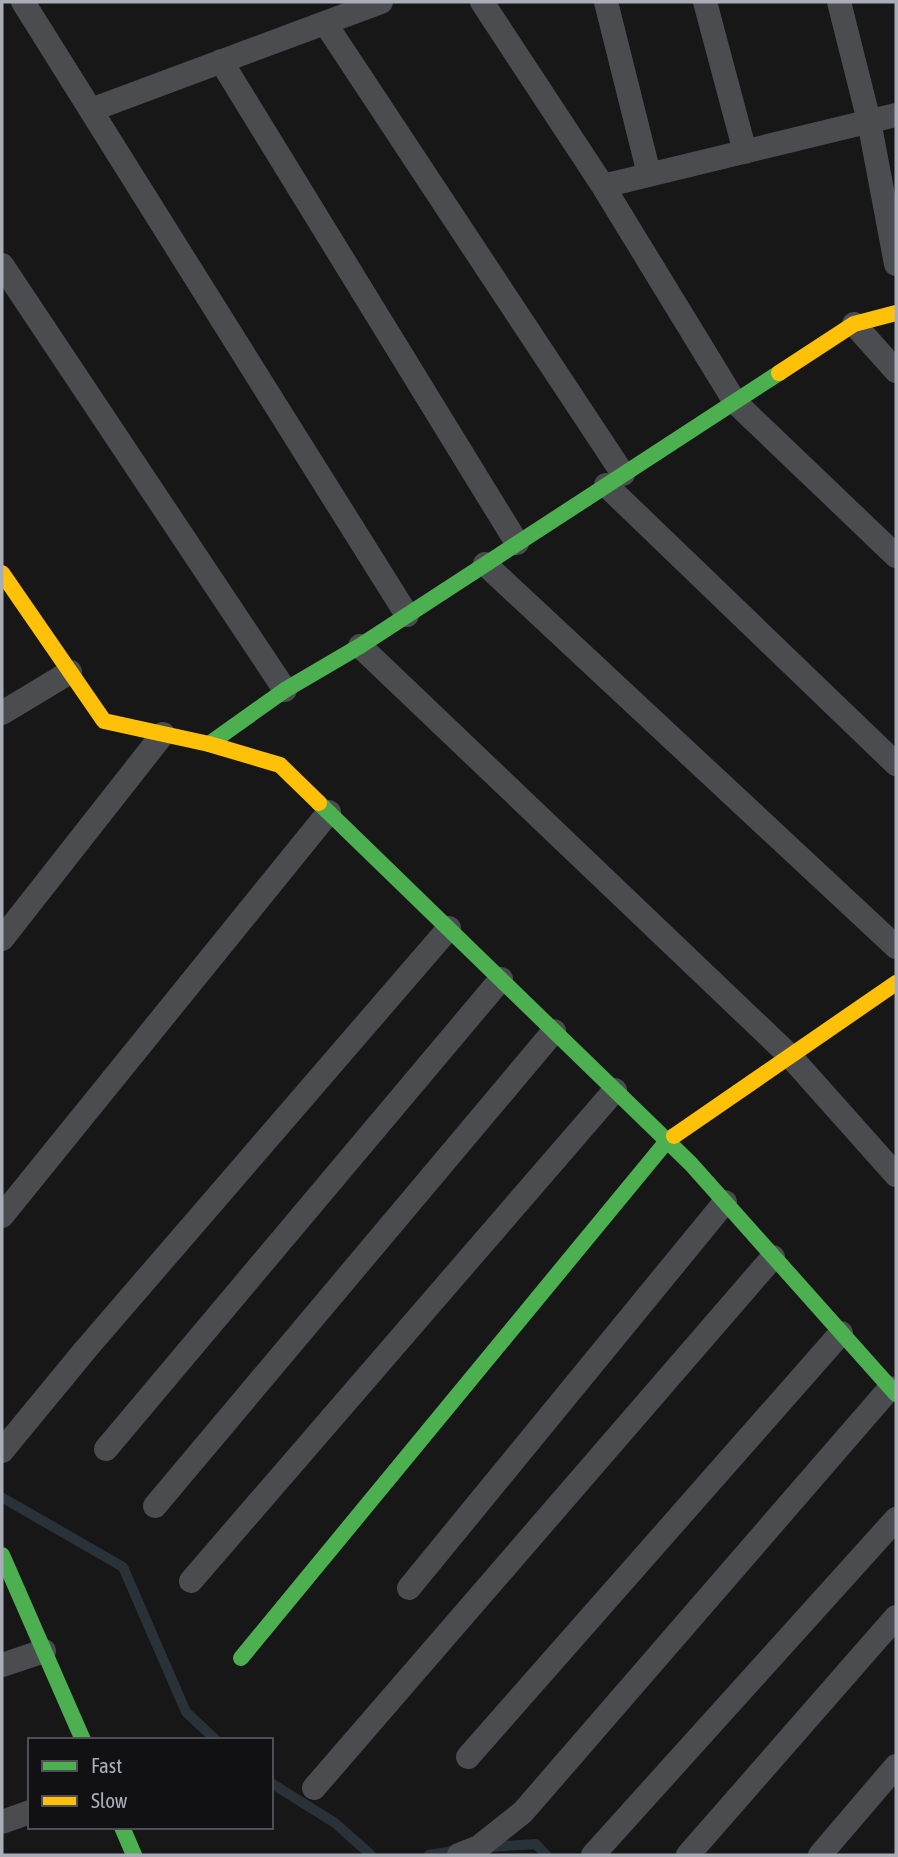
<svg xmlns="http://www.w3.org/2000/svg" width="898" height="1857" font-family="'Asap Condensed',sans-serif">
<style>
.lines{fill:none;stroke-linecap:round;stroke-linejoin:round}
.stream{stroke:#2a3239;stroke-width:10}
.street{stroke:#4b4c50;stroke-width:24}
.fast{stroke:#4caf50;stroke-width:16}
.slow{stroke:#ffc107;stroke-width:16}
</style>
<rect width="100%" height="100%" fill="#171717"/>
<g class="lines">
<path class="stream" d="M 3,1498 L 123,1567 L 186,1712 L 216,1740
M 271,1783 L 335,1823 L 371,1855
M 488,1847 L 536,1844 L 546,1855
M 429,1855 L 459,1850"/>
<path class="street" d="M 23,2 L 407,615
M 482,2 L 603,186 L 735,402 L 896,556
M 606,2 L 649,174
M 705,2 L 745,152
M 839,2 L 869,121 L 896,264
M 325,23 L 623,474
M 221,61 L 517,543
M 91,110 L 381,2
M 603,186 L 896,115
M 2,265 L 285,690
M 854,324 L 896,371
M 606,485 L 896,764
M 485,564 L 896,947
M 360,646 L 790,1056 L 896,1175
M 2,713 L 70,672
M 2,939 L 163,734
M 2,1216 L 329,812
M 106,1449 L 501,979
M 2,1451 L 86,1349 L 449,928
M 155,1506 L 554,1031
M 191,1581 L 615,1090
M 409,1588 L 725,1202
M 2,1665 L 44,1651
M 468,1757 L 841,1333
M 314,1788 L 773,1257
M 2,1822 L 30,1812
M 459,1855 L 479,1847 L 523,1812 L 890,1388
M 593,1855 L 896,1519
M 688,1855 L 896,1617
M 820,1855 L 896,1766"/>
<path class="fast" d="M 209,744 L 285,690 L 360,646 L 779,373
M 319,803 L 691,1164 L 896,1394
M 2,1555 L 83,1740
M 241,1658 L 667,1141 L 674,1136
M 122,1827 L 134,1855"/>
<path class="slow" d="M 779,373 L 854,324 L 896,313
M 2,573 L 104,721 L 209,744 L 280,765 L 319,803
M 674,1136 L 896,983"/>
</g>
<rect width="898" height="1857" fill="none" stroke="#a8adb8" stroke-width="7"/>
<rect x="28" y="1738" width="245" height="91" fill="#111113" stroke="#4d4f55" stroke-width="2"/>
<rect x="42" y="1761" width="35" height="10" fill="#4caf50" stroke="#4d4f55" stroke-width="2"/>
<text x="91" y="1773" font-size="21" fill="#a8adb8">Fast</text>
<rect x="42" y="1796" width="35" height="10" fill="#ffc107" stroke="#4d4f55" stroke-width="2"/>
<text x="91" y="1808" font-size="21" fill="#a8adb8">Slow</text>
</svg>
